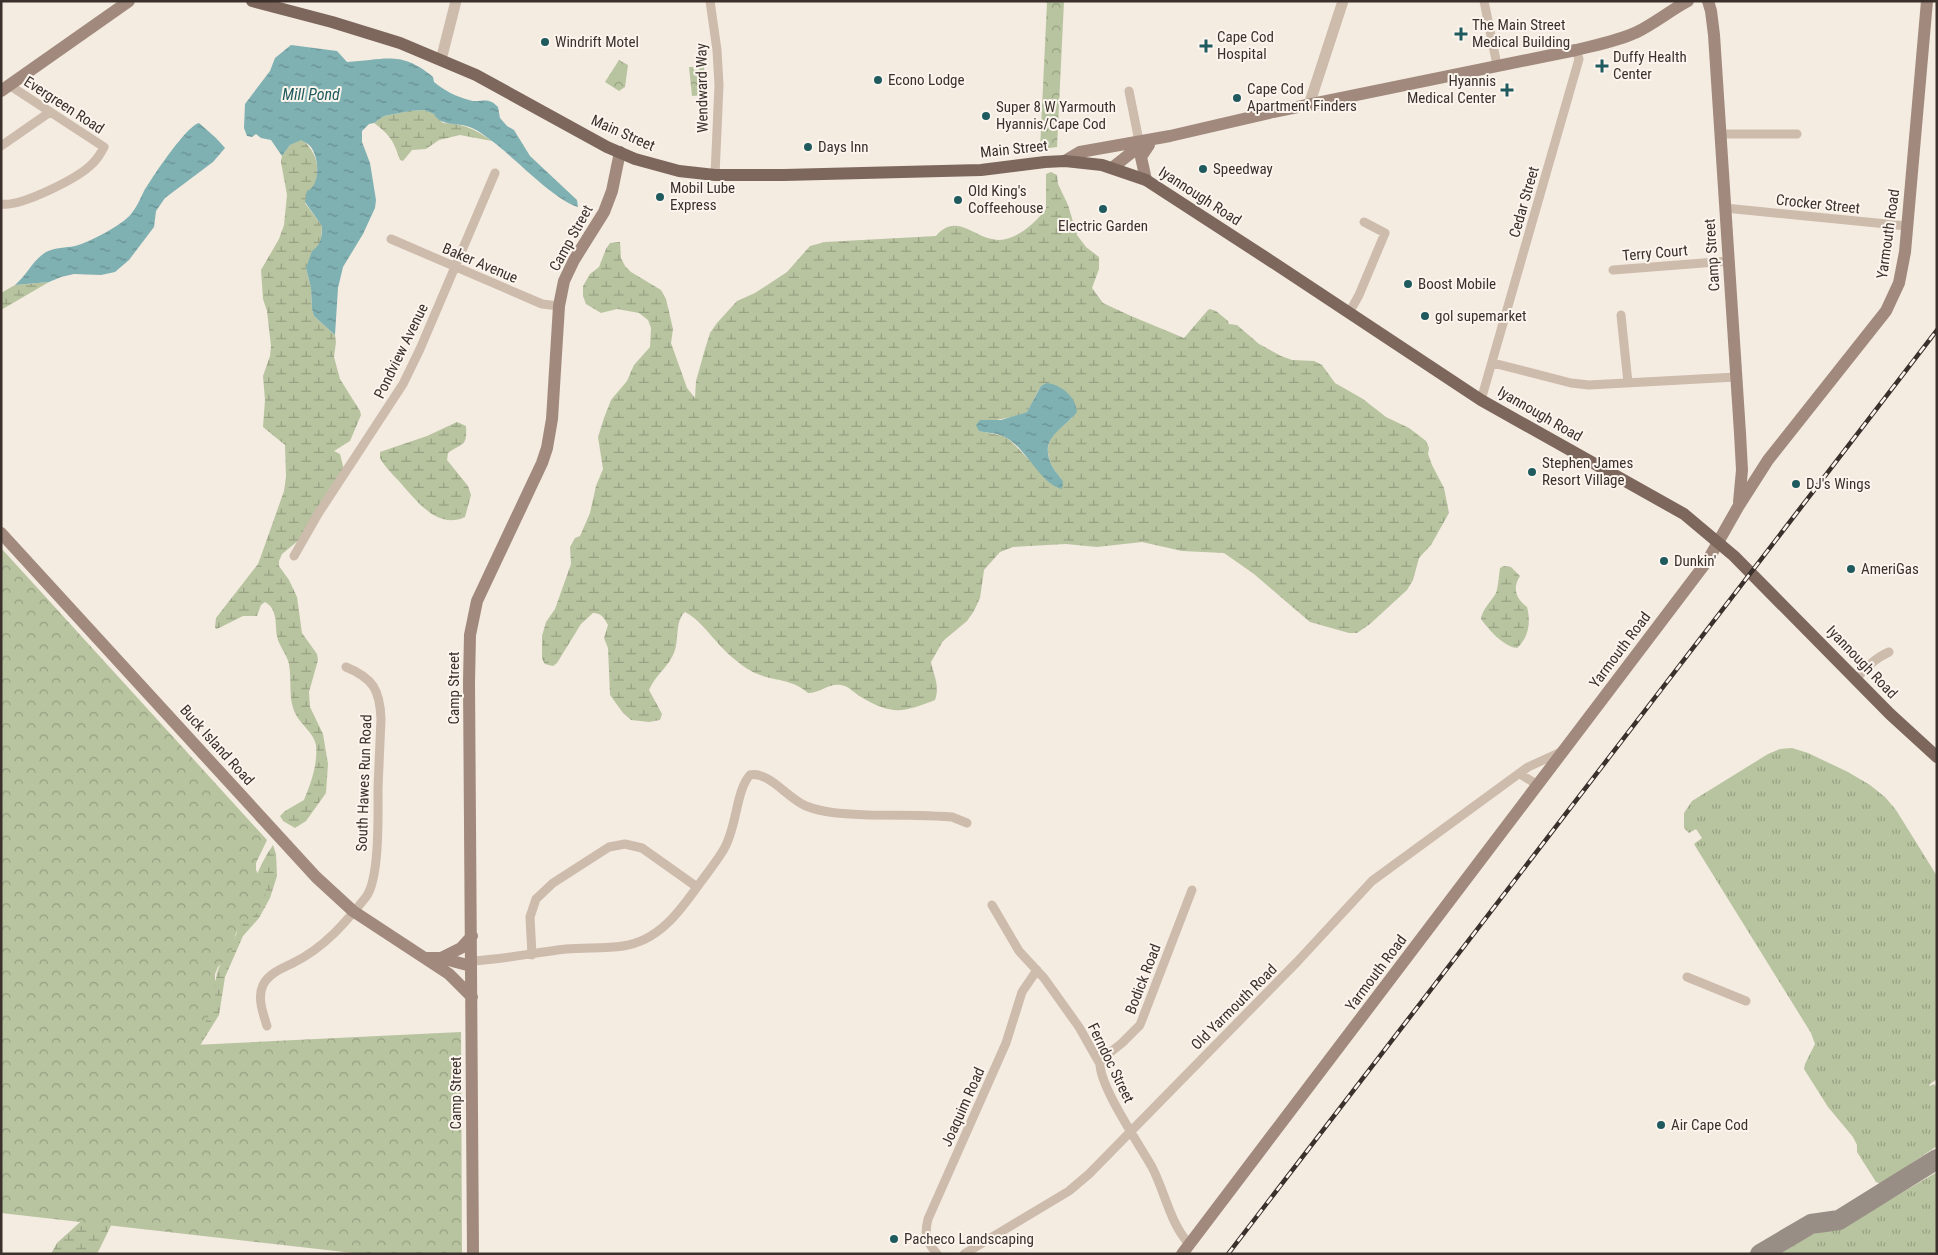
<svg xmlns="http://www.w3.org/2000/svg" width="1938" height="1255" font-family="'Roboto Condensed',sans-serif">
<style>
.grass{fill:url(#grass-tufts)}
.wetland{fill:url(#wetland-marsh);fill-rule:evenodd}
.park{fill:url(#park-crowns)}
.water{fill:url(#water-ripples)}
.lines{fill:none;stroke-linecap:round;stroke-linejoin:round}
.taxiway{stroke:#988e86;stroke-width:20}
.minor{stroke:#cdbbac;stroke-width:9}
.tertiary{stroke:#cdbbac;stroke-width:11}
.secondary{stroke:#a18a7d;stroke-width:12}
.primary{stroke:#7d675c;stroke-width:12}
.rail-casing{stroke:#3b302b;stroke-width:4.5}
.rail{stroke:#fbf5ee;stroke-width:2.5;stroke-dasharray:8;stroke-linecap:butt}
.poi-dot{fill:#1f5a5e;stroke:#fbf5ee;stroke-width:2}
.labels{text-anchor:middle;dominant-baseline:central;stroke-width:4;stroke-linejoin:round;paint-order:stroke}
.poi-label{font-size:15px;fill:#3b302b;stroke:#fbf5ee;text-anchor:start}
.street-label{font-size:15px;fill:#3b302b;stroke:#fbf5ee}
.water-label{font-size:16px;font-style:italic;fill:#1f5a5e;stroke:#fbf5ee}
</style>
<defs>
<pattern id="grass-tufts" width="24" height="20" patternUnits="userSpaceOnUse" patternTransform="scale(1.25)"><rect width="24" height="20" fill="#b8c4a0"/><path d="M3 7l-1-3M5 7V3M7 7l1-3M15 17l-1-3M17 17v-4M19 17l1-3" fill="none" stroke="#97a083"/></pattern>
<pattern id="wetland-marsh" width="20" height="14" patternUnits="userSpaceOnUse" patternTransform="scale(1.25)"><rect width="20" height="14" fill="#b8c4a0"/><path d="M1 5h8M5 5V1M11 12h8M15 12V8" fill="none" stroke="#97a083"/></pattern>
<pattern id="park-crowns" width="20" height="18" patternUnits="userSpaceOnUse" patternTransform="scale(1.25)"><rect width="20" height="18" fill="#b8c4a0"/><path d="M2 6a3 3 0 1 1 6 0M12 15a3 3 0 1 1 6 0" fill="none" stroke="#97a083"/></pattern>
<pattern id="water-ripples" width="26" height="14" patternUnits="userSpaceOnUse" patternTransform="scale(1.25)"><rect width="26" height="14" fill="#7fb0b2"/><path d="M2 4q2-2 4 0t4 0M15 11q2-2 4 0t4 0" fill="none" stroke="#699091"/></pattern>
</defs>
<rect width="100%" height="100%" fill="#f4ebe1"/>
<path class="grass" d="M 1792,748 L 1808,753 L 1848,772 L 1870,785 L 1885,797 L 1896,810 L 1937,876 L 1937,1079 L 1929,1085 L 1930,1086 L 1934,1084 L 1937,1088 L 1937,1146 L 1881,1184 L 1876,1182 L 1857,1152 L 1857,1145 L 1853,1137 L 1828,1107 L 1804,1069 L 1805,1064 L 1815,1044 L 1811,1033 L 1697,849 L 1694,844 L 1702,838 L 1696,829 L 1689,833 L 1684,828 L 1684,813 L 1692,801 L 1768,754 L 1780,749 Z
M 1937,1172 L 1937,1254 L 1778,1254 L 1813,1234 L 1842,1228 Z"/>
<path class="wetland" d="M 424,110 L 434,114 L 443,123 C 465,124 474,129 492,141 L 460,135 L 439,140 L 426,149 L 412,150 L 403,161 L 400,160 C 393,140 391,136 374,123 L 384,116 L 409,111 Z
M 301,139 C 315,150 320,164 316,182 C 315,188 308,196 305,203 L 322,226 L 321,240 L 306,268 L 311,288 L 312,309 L 314,316 L 335,335 L 336,342 L 334,357 L 340,379 L 360,411 L 361,415 L 350,441 L 334,451 L 340,454 L 344,470 L 305,535 L 282,554 L 279,561 L 279,566 L 289,580 L 297,597 L 302,633 L 317,654 L 318,660 L 309,692 L 310,707 L 323,734 L 328,764 L 326,793 L 306,821 L 295,828 L 283,821 L 280,816 L 285,811 L 304,800 C 311,783 318,764 316,745 C 314,733 300,724 295,713 C 288,698 292,681 289,664 C 287,654 279,647 277,636 C 275,625 278,609 265,602 L 261,605 L 257,616 L 243,616 L 219,628 L 216,629 L 215,627 L 216,618 L 258,564 L 261,556 L 284,491 L 286,477 L 285,445 L 263,427 L 265,400 L 263,376 L 270,356 L 271,346 L 267,311 L 263,299 L 261,270 L 279,239 L 284,225 L 287,195 L 281,162 L 282,156 L 290,145 Z
M 1051,172 L 1057,175 L 1058,184 L 1068,205 L 1077,235 L 1086,247 L 1099,257 L 1099,269 L 1092,288 L 1103,303 L 1131,316 L 1184,338 L 1208,310 L 1210,309 L 1216,311 L 1228,321 L 1229,324 L 1237,325 L 1259,344 L 1281,356 L 1292,360 L 1314,361 L 1322,365 L 1335,383 L 1363,399 L 1386,417 L 1409,428 L 1426,441 L 1429,448 L 1428,454 L 1432,465 L 1444,488 L 1449,513 L 1431,545 L 1419,558 L 1413,580 L 1407,590 L 1370,624 L 1357,633 L 1349,633 L 1310,622 L 1254,574 L 1224,553 L 1182,551 L 1142,542 L 1097,547 L 1066,544 L 1013,547 L 1000,552 L 984,570 L 980,598 L 974,611 L 967,621 L 943,641 L 931,662 C 934,676 940,686 935,700 C 902,713 892,715 861,697 C 854,693 849,686 841,685 C 829,683 820,693 808,693 C 790,677 771,682 751,671 C 739,664 725,652 716,641 C 707,631 698,619 685,612 C 675,621 679,638 675,650 C 670,666 655,675 649,690 L 662,714 L 660,720 L 649,722 L 631,720 L 623,713 L 610,695 L 608,648 L 604,638 L 608,625 C 604,618 602,613 593,613 L 581,624 L 557,663 L 553,666 L 545,664 L 542,659 L 542,636 L 546,622 L 555,609 L 571,564 L 570,547 L 575,538 L 580,536 L 590,513 L 596,486 L 603,469 L 598,437 L 604,418 L 611,400 L 627,381 L 634,365 L 650,347 L 651,328 L 648,320 L 639,313 L 617,309 L 601,313 L 586,304 L 583,296 L 583,286 L 590,274 L 599,267 L 606,249 L 610,243 L 620,242 L 621,258 L 625,266 L 631,272 L 661,290 L 666,299 L 673,329 L 671,343 L 687,388 L 695,398 L 696,381 L 705,349 L 710,333 L 717,323 L 737,301 L 755,293 L 787,272 L 810,246 L 825,242 L 936,236 C 957,211 975,240 999,240 C 1018,239 1035,223 1046,209 L 1046,174 ZM 1046,383 L 1073,417 C 1067,423 1060,427 1055,432 C 1042,447 1049,466 1061,478 L 1050,482 L 1012,442 L 1004,436 L 979,431 L 991,421 L 1012,417 L 1027,412 L 1041,386 Z
M 49,282 L 1,310 L 1,293 L 15,285 Z
M 457,422 L 466,426 C 467,447 464,442 448,453 L 447,460 L 468,486 L 471,495 L 465,517 C 436,531 414,497 397,479 C 391,473 384,465 380,458 L 380,452 L 427,436 Z
M 1504,566 L 1511,567 L 1520,576 C 1512,588 1516,599 1527,607 C 1531,622 1529,637 1517,648 C 1504,647 1488,629 1481,619 C 1483,608 1491,602 1496,593 C 1498,588 1499,575 1500,568 Z
M 273,845 L 276,854 L 277,876 L 270,898 L 259,918 L 243,936 L 225,977 L 219,1015 L 196,1052 L 100,1248 L 97,1254 L 51,1254 L 57,1243 L 89,1214 L 216,979 C 217,965 227,957 232,945 C 247,910 251,876 273,845 Z"/>
<path class="park" d="M 1042,1 L 1064,1 L 1057,147 L 1040,149 L 1047,3 Z
M 619,60 L 628,65 L 625,87 L 619,91 L 605,82 Z
M 704,66 L 706,95 L 692,96 L 689,67 L 693,67 L 694,70 L 699,70 L 699,67 Z
M 1,548 L 267,840 L 256,863 L 256,870 L 266,890 L 264,904 L 262,909 L 242,925 L 236,933 L 231,954 L 218,967 L 215,974 L 215,1003 L 194,1045 L 461,1032 L 462,1254 L 362,1254 L 1,1213 Z"/>
<path class="water" d="M 291,45 L 337,51 L 347,62 C 385,60 401,50 433,77 L 434,82 C 445,91 455,96 469,100 C 481,104 487,95 498,107 L 500,118 L 507,126 L 514,130 L 530,156 L 577,200 L 578,207 C 554,200 514,157 492,141 C 485,136 479,131 472,128 C 460,122 440,127 434,114 L 424,110 L 410,111 L 384,116 L 374,123 L 369,124 L 362,131 L 362,142 L 370,163 L 376,200 L 375,208 L 363,234 L 343,267 L 338,288 L 335,335 L 314,316 L 312,309 L 311,288 L 306,268 L 312,251 C 321,245 322,237 322,226 L 305,202 L 307,191 C 321,185 319,158 311,147 C 309,144 304,142 301,140 L 290,145 L 282,156 L 271,140 L 261,138 L 256,134 L 252,137 L 247,136 L 244,128 L 245,104 L 270,71 L 275,58 Z
M 199,123 L 216,138 L 225,148 L 213,162 L 165,198 L 156,211 L 154,227 L 129,260 L 115,272 L 101,275 L 74,274 L 61,277 L 49,282 L 15,285 C 27,275 32,261 46,252 C 56,247 65,248 75,246 C 88,243 124,224 131,214 C 137,207 140,199 144,191 C 152,178 186,126 199,123 Z
M 1046,383 C 1061,384 1076,397 1077,412 C 1062,431 1038,437 1052,466 C 1055,472 1060,476 1063,482 L 1062,489 C 1040,484 1026,447 1005,437 C 998,433 987,433 979,431 L 976,425 L 980,420 L 1001,420 L 1027,412 L 1041,386 Z"/>
<g class="lines">
<path class="taxiway" d="M 1760,1254 L 1811,1224 L 1839,1220 L 1937,1159"/>
<path class="minor" d="M 710,1 L 717,50 L 719,85 L 715,175
M 1484,1 L 1497,65
M 1129,91 L 1139,141
M 1720,134 L 1797,134
M 1,146 L 50,112
M 1,204 C 21,207 79,178 93,163 C 97,159 101,153 104,147 L 9,85
M 1725,208 L 1907,226
M 391,239 L 542,304 L 559,306
M 1613,270 L 1729,261
M 1349,313 L 1359,295 L 1385,233 L 1364,222
M 1621,315 L 1628,383
M 1493,363 L 1571,383 L 1589,385 L 1736,377
M 1481,400 L 1579,59 L 1576,50
M 294,556 L 318,514 L 403,384 L 420,349 L 495,173
M 1856,679 C 1866,668 1875,658 1889,652
M 1520,774 L 1538,785
M 992,905 L 1019,951 L 1044,978 L 1079,1027 L 1100,1064 C 1100,1087 1139,1144 1152,1167 C 1165,1192 1170,1223 1189,1244
M 532,955 L 530,917 L 536,899 L 553,883 L 609,847 L 625,844 L 642,848 L 697,887
M 472,961 C 505,959 533,953 566,949 C 584,947 604,949 623,946 C 659,941 680,911 700,883 C 708,872 717,861 724,849 C 737,827 736,790 750,775 C 769,771 787,798 806,806 C 826,814 849,814 871,815 C 898,815 925,815 952,817 L 967,823
M 1687,977 L 1746,1001
M 267,1026 C 263,1013 257,998 263,985 C 269,973 283,968 293,963 C 324,948 345,923 366,897 C 380,879 378,812 378,788 C 379,765 380,742 381,719 C 380,690 373,678 346,667
M 1100,1064 L 1103,1058 L 1122,1043 L 1140,1025 L 1192,890
M 937,1254 C 926,1241 924,1235 928,1219 L 1006,1043 L 1022,992 L 1037,970
M 964,1254 L 1069,1191 L 1089,1174 L 1297,962 L 1372,881 L 1528,767 L 1563,751"/>
<path class="tertiary" d="M 441,60 L 456,1
M 1309,105 L 1343,1"/>
<path class="secondary" d="M 1708,1 L 1711,11 L 1714,35 L 1740,433 L 1742,470 L 1739,502
M 1,91 L 129,1
M 1065,161 L 1080,152 L 1170,136 L 1273,112 L 1576,50 C 1596,45 1618,41 1637,32 C 1655,23 1671,10 1688,1
M 1112,168 L 1136,149 L 1148,145
M 1146,180 L 1141,157 L 1149,145
M 1,533 L 316,877 L 353,911 L 449,974 L 472,997
M 427,958 L 441,958 L 471,966
M 441,958 L 461,948 L 472,936
M 473,1254 L 469,682 L 470,635 L 477,601 L 542,463 L 547,448 L 552,419 L 559,306 L 564,281 L 574,260 L 604,212 L 612,191 L 620,152
M 1182,1254 L 1708,560 L 1738,507 L 1768,460 L 1886,311 L 1899,283 L 1905,252 L 1927,1"/>
<path class="primary" d="M 252,1 L 332,22 L 400,43 L 476,75 L 607,147 L 635,159 L 679,171 L 715,175 L 784,175 L 981,170 L 1045,162 L 1065,161 L 1102,165 L 1146,180 L 1277,265 L 1481,400 L 1684,514 L 1734,556 L 1890,714 L 1937,757"/>
<defs>
<path id="rail" d="M 1228,1254 L 1937,330"/>
</defs>
<use href="#rail" class="rail-casing"/>
<use href="#rail" class="rail"/>
</g>
<g class="poi-dot">
<path d="M1458.5 26.5h5v5h5v5h-5v5h-5v-5h-5v-5h5z"/>
<circle cx="545" cy="42" r="5"/>
<path d="M1203.5 38.5h5v5h5v5h-5v5h-5v-5h-5v-5h5z"/>
<path d="M1599.5 58.5h5v5h5v5h-5v5h-5v-5h-5v-5h5z"/>
<circle cx="878" cy="80" r="5"/>
<path d="M1504.5 82.5h5v5h5v5h-5v5h-5v-5h-5v-5h5z"/>
<circle cx="1237" cy="98" r="5"/>
<circle cx="986" cy="116" r="5"/>
<circle cx="808" cy="147" r="5"/>
<circle cx="1203" cy="169" r="5"/>
<circle cx="660" cy="197" r="5"/>
<circle cx="958" cy="200" r="5"/>
<circle cx="1103" cy="209" r="5"/>
<circle cx="1408" cy="284" r="5"/>
<circle cx="1425" cy="316" r="5"/>
<circle cx="1532" cy="472" r="5"/>
<circle cx="1796" cy="484" r="5"/>
<circle cx="1664" cy="561" r="5"/>
<circle cx="1851" cy="569" r="5"/>
<circle cx="1661" cy="1125" r="5"/>
<circle cx="894" cy="1239" r="5"/>
</g>
<g class="labels">
<g class="poi-label">
<text x="1472" y="25">The Main Street<tspan x="1472" dy="17">Medical Building</tspan></text>
<text x="1217" y="37">Cape Cod<tspan x="1217" dy="17">Hospital</tspan></text>
<text x="555" y="42">Windrift Motel</text>
<text x="1613" y="57">Duffy Health<tspan x="1613" dy="17">Center</tspan></text>
<text x="888" y="80">Econo Lodge</text>
<text x="1496" y="81" text-anchor="end">Hyannis<tspan x="1496" dy="17">Medical Center</tspan></text>
<text x="1247" y="89">Cape Cod<tspan x="1247" dy="17">Apartment Finders</tspan></text>
<text x="996" y="107">Super 8 W Yarmouth<tspan x="996" dy="17">Hyannis/Cape Cod</tspan></text>
<text x="818" y="147">Days Inn</text>
<text x="1213" y="169">Speedway</text>
<text x="670" y="188">Mobil Lube<tspan x="670" dy="17">Express</tspan></text>
<text x="968" y="191">Old King's<tspan x="968" dy="17">Coffeehouse</tspan></text>
<text x="1103" y="226" text-anchor="middle">Electric Garden</text>
<text x="1418" y="284">Boost Mobile</text>
<text x="1435" y="316">gol supemarket</text>
<text x="1542" y="463">Stephen James<tspan x="1542" dy="17">Resort Village</tspan></text>
<text x="1806" y="484">DJ's Wings</text>
<text x="1674" y="561">Dunkin'</text>
<text x="1861" y="569">AmeriGas</text>
<text x="1671" y="1125">Air Cape Cod</text>
<text x="904" y="1239">Pacheco Landscaping</text>
</g>
<g class="street-label">
<text transform="translate(702 88) rotate(-91)">Wendward Way</text>
<text transform="translate(64 105) rotate(33)">Evergreen Road</text>
<text transform="translate(623 133) rotate(24)">Main Street</text>
<text transform="translate(1014 149) rotate(-6)">Main Street</text>
<text transform="translate(1200 196) rotate(33)">Iyannough Road</text>
<text transform="translate(1524 202) rotate(-74)">Cedar Street</text>
<text transform="translate(1818 204) rotate(6)">Crocker Street</text>
<text transform="translate(1888 234) rotate(-82)">Yarmouth Road</text>
<text transform="translate(571 238) rotate(-61)">Camp Street</text>
<text transform="translate(1655 253) rotate(-5)">Terry Court</text>
<text transform="translate(1712 255) rotate(-94)">Camp Street</text>
<text transform="translate(480 263) rotate(23)">Baker Avenue</text>
<text transform="translate(401 351) rotate(-64)">Pondview Avenue</text>
<text transform="translate(1540 414) rotate(30)">Iyannough Road</text>
<text transform="translate(1620 650) rotate(-53)">Yarmouth Road</text>
<text transform="translate(1862 662) rotate(46)">Iyannough Road</text>
<text transform="translate(454 688) rotate(-90)">Camp Street</text>
<text transform="translate(217 745) rotate(48)">Buck Island Road</text>
<text transform="translate(364 783) rotate(-88)">South Hawes Run Road</text>
<text transform="translate(1376 973) rotate(-53)">Yarmouth Road</text>
<text transform="translate(1143 979) rotate(-69)">Bodick Road</text>
<text transform="translate(1234 1007) rotate(-45)">Old Yarmouth Road</text>
<text transform="translate(1111 1063) rotate(64)">Ferndoc Street</text>
<text transform="translate(456 1093) rotate(-90)">Camp Street</text>
<text transform="translate(963 1107) rotate(-66)">Joaquim Road</text>
</g>
<g class="water-label">
<text x="311" y="94">Mill Pond</text>
</g>
</g>
<rect width="1938" height="1255" fill="none" stroke="#3b302b" stroke-width="5"/>
</svg>
